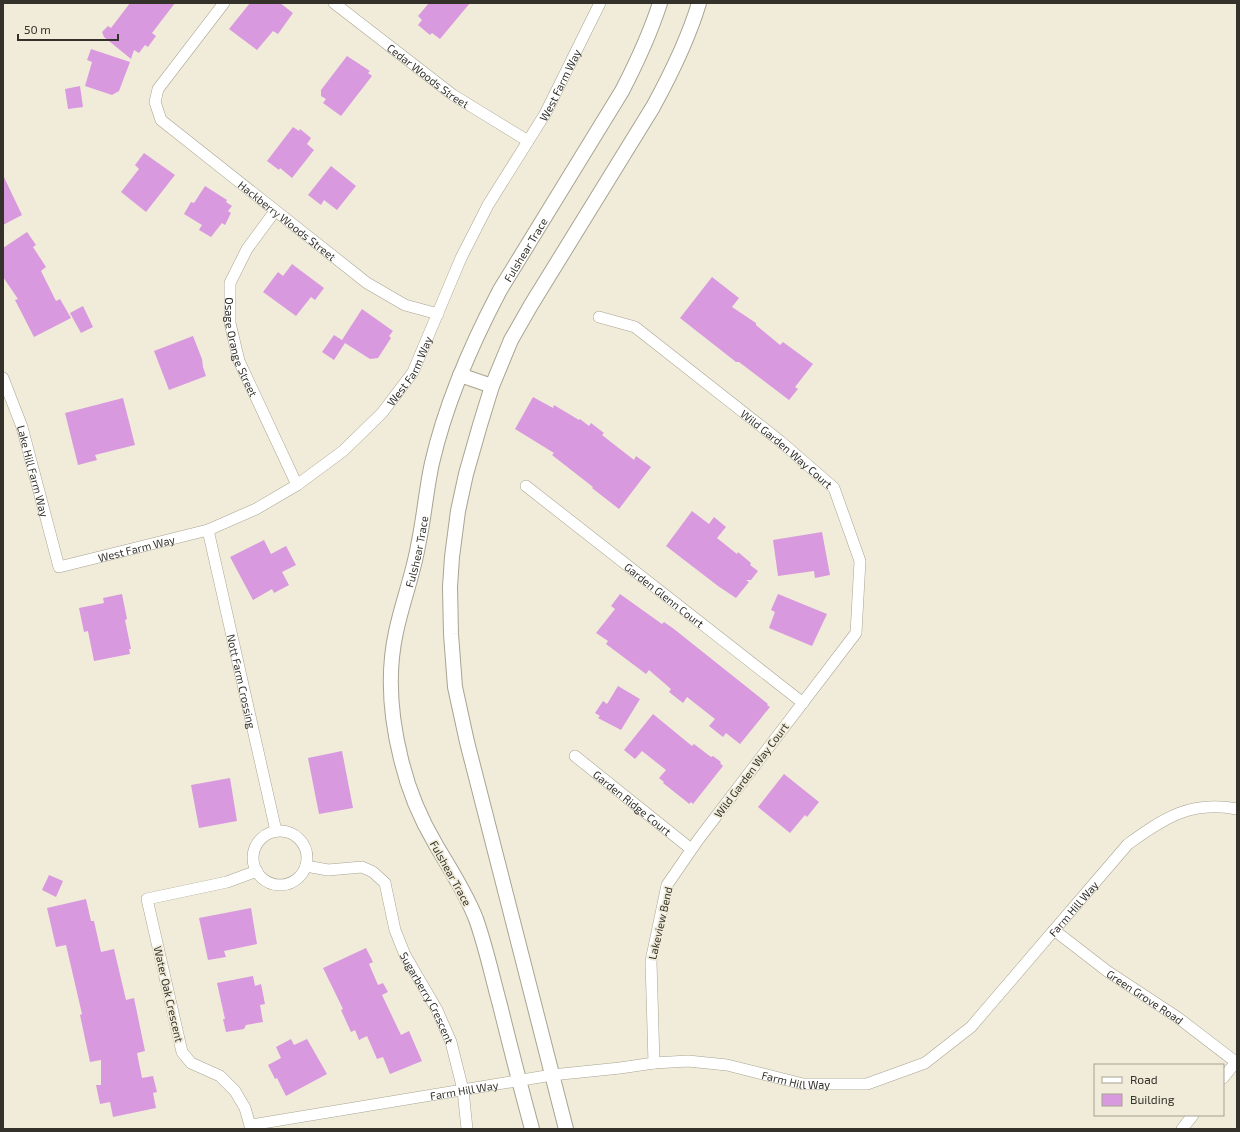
<svg xmlns="http://www.w3.org/2000/svg" width="1240" height="1132" font-family="'Exo 2',sans-serif">
<style>
.building{fill:#d999df}
.lines{fill:none;stroke-linecap:round;stroke-linejoin:round}
.minor-casing{stroke:#a8a492;stroke-width:12}
.tertiary-casing{stroke:#a8a492;stroke-width:16}
.minor{stroke:#fff;stroke-width:11}
.tertiary{stroke:#fff;stroke-width:14}
.labels{text-anchor:middle;dominant-baseline:central;stroke-width:3.5;stroke-linejoin:round;paint-order:stroke}
.street-label{font-size:11px;fill:#33312a;stroke:#f0ecd9}
</style>
<rect width="100%" height="100%" fill="#f0ecd9"/>
<path class="building" d="M 130,3 L 175,3 L 152,33 L 156,36 L 148,47 L 145,45 L 139,53 L 134,50 L 131,59 L 104,37 L 102,32 L 108,26 L 111,28 Z
M 250,3 L 280,3 L 293,13 L 278,34 L 273,31 L 257,50 L 229,29 Z
M 429,3 L 470,3 L 440,39 L 432,33 L 430,35 L 418,25 L 422,20 L 418,16 Z
M 91,49 L 130,62 L 119,91 L 112,95 L 85,86 L 92,62 L 87,60 Z
M 347,56 L 370,71 L 368,73 L 372,76 L 341,116 L 323,103 L 326,99 L 321,96 L 321,90 Z
M 80,86 L 83,107 L 68,109 L 65,89 Z
M 293,127 L 299,131 L 300,129 L 311,138 L 307,144 L 314,150 L 292,178 L 280,168 L 279,170 L 267,161 Z
M 144,153 L 175,175 L 146,212 L 121,192 L 139,169 L 135,165 Z
M 331,166 L 356,186 L 337,210 L 324,200 L 321,205 L 308,195 Z
M 3,175 L 22,215 L 3,225 Z
M 205,186 L 227,200 L 226,202 L 232,206 L 228,211 L 231,213 L 225,225 L 222,223 L 211,237 L 199,230 L 202,225 L 184,214 L 191,202 L 194,203 Z
M 27,232 L 36,245 L 33,247 L 46,267 L 41,271 L 56,301 L 60,299 L 71,318 L 34,337 L 15,300 L 18,299 L 3,277 L 3,248 Z
M 292,264 L 324,288 L 315,300 L 311,297 L 296,316 L 263,292 L 278,272 L 283,276 Z
M 712,277 L 739,298 L 732,307 L 756,323 L 756,325 L 780,345 L 783,342 L 813,364 L 795,387 L 798,389 L 789,400 L 739,362 L 736,362 L 680,318 Z
M 83,306 L 93,327 L 81,333 L 70,313 Z
M 362,309 L 393,331 L 389,336 L 391,338 L 378,358 L 370,359 L 345,343 L 334,360 L 322,352 L 334,335 L 342,340 Z
M 193,336 L 202,359 L 203,367 L 206,376 L 169,390 L 154,351 Z
M 533,397 L 553,408 L 554,405 L 579,420 L 580,419 L 589,426 L 591,423 L 604,433 L 602,435 L 634,460 L 636,456 L 651,467 L 619,509 L 592,488 L 593,487 L 552,455 L 554,453 L 515,429 Z
M 123,398 L 135,445 L 95,455 L 97,460 L 78,465 L 65,413 Z
M 692,511 L 709,524 L 714,517 L 726,527 L 717,538 L 737,554 L 738,552 L 751,563 L 750,565 L 758,571 L 751,580 L 746,580 L 749,582 L 736,598 L 718,586 L 666,546 Z
M 822,532 L 830,575 L 815,578 L 814,571 L 778,576 L 773,540 Z
M 264,540 L 271,554 L 286,546 L 296,565 L 282,572 L 289,585 L 274,593 L 272,589 L 253,600 L 230,557 Z
M 122,594 L 127,619 L 125,620 L 131,649 L 129,649 L 130,654 L 94,661 L 88,631 L 84,632 L 79,608 L 104,603 L 103,598 Z
M 620,594 L 662,624 L 664,622 L 674,629 L 768,704 L 767,705 L 770,707 L 740,744 L 726,733 L 723,737 L 709,726 L 715,719 L 687,697 L 683,703 L 669,692 L 671,689 L 649,670 L 646,674 L 606,644 L 608,641 L 596,633 L 615,609 L 611,606 Z
M 778,594 L 827,614 L 812,646 L 769,628 L 775,612 L 771,610 Z
M 618,686 L 640,699 L 621,730 L 598,718 L 600,716 L 595,713 L 603,701 L 607,704 Z
M 653,714 L 692,746 L 694,744 L 711,757 L 713,756 L 721,762 L 720,763 L 723,766 L 693,804 L 691,802 L 689,804 L 687,802 L 663,783 L 664,782 L 659,778 L 666,770 L 642,751 L 635,759 L 624,750 Z
M 342,751 L 353,808 L 319,814 L 308,758 Z
M 784,774 L 819,802 L 807,817 L 805,815 L 790,833 L 758,807 Z
M 230,778 L 237,821 L 199,828 L 191,785 Z
M 49,875 L 63,881 L 56,897 L 42,890 Z
M 86,899 L 91,921 L 94,921 L 101,952 L 114,949 L 126,1000 L 134,998 L 145,1051 L 137,1053 L 142,1078 L 153,1076 L 157,1092 L 153,1093 L 156,1108 L 113,1117 L 110,1102 L 100,1104 L 96,1085 L 101,1085 L 101,1060 L 90,1062 L 80,1015 L 82,1014 L 66,945 L 56,947 L 47,908 Z
M 251,908 L 257,944 L 224,951 L 226,957 L 208,960 L 199,918 Z
M 366,948 L 373,962 L 369,964 L 378,985 L 383,983 L 388,992 L 382,995 L 401,1035 L 409,1031 L 422,1061 L 390,1074 L 383,1057 L 377,1059 L 367,1036 L 359,1040 L 355,1030 L 351,1032 L 341,1010 L 343,1009 L 323,968 Z
M 253,976 L 255,986 L 261,984 L 265,1004 L 260,1005 L 263,1022 L 246,1025 L 244,1029 L 226,1032 L 223,1019 L 225,1019 L 217,983 Z
M 291,1039 L 294,1045 L 307,1039 L 327,1074 L 286,1096 L 277,1078 L 275,1079 L 268,1065 L 281,1058 L 276,1047 Z"/>
<g class="lines">
<defs>
<g id="minor">
<path id="s1" d="M 224,3 L 158,89 L 155,102 L 161,120 L 367,283 L 405,305 L 438,314"/>
<path id="s2" d="M 334,3 L 453,95 L 528,141"/>
<path id="s3" d="M 275,211 L 247,249 L 230,283 L 230,323 L 239,361 L 297,485"/>
<path id="s4" d="M 599,317 L 635,327 L 780,441 L 834,488 L 860,561 L 856,633 L 698,840 L 667,885 L 651,961 L 654,1063"/>
<path id="s5" d="M 3,378 L 22,427 L 59,567 L 208,530 L 256,509 L 297,485 L 343,451 L 382,413 L 413,372 L 461,258 L 488,205 L 545,114 L 600,3"/>
<path id="s6" d="M 526,486 L 803,703"/>
<path id="s7" d="M 208,530 L 276,831"/>
<path id="s8" d="M 575,756 L 691,849"/>
<circle cx="280" cy="858" r="27"/>
<path id="s9" d="M 306,866 L 328,870 L 362,867 L 373,872 L 385,883 L 395,930 L 405,955 L 437,1010 L 451,1042 L 463,1090 L 467,1129"/>
<path id="s10" d="M 1054,930 L 1107,971 L 1177,1017 L 1237,1063"/>
<path d="M 1223,1078 L 1236,1062"/>
<path id="s11" d="M 251,1125 L 552,1075 L 620,1068 L 654,1063 L 688,1061 L 727,1065 L 803,1084 L 867,1084 L 925,1063 L 971,1027 L 1128,844 C 1164,818 1191,800 1237,809"/>
<path d="M 251,1129 L 245,1108 L 235,1091 L 220,1076 L 191,1063 L 182,1052 L 147,899 L 227,882 L 257,871"/>
<path d="M 1182,1129 L 1193,1115"/>
</g>
<g id="tertiary">
<path d="M 460,375 L 492,386"/>
<path id="s12" d="M 532,1129 C 521,1088 510,1046 500,1005 C 492,976 486,947 476,919 C 466,893 450,869 436,845 C 420,818 408,789 401,759 C 391,719 387,673 396,632 C 402,603 413,575 418,546 C 424,519 426,490 432,463 C 446,402 471,345 500,290 L 622,91 C 637,62 650,34 660,3"/>
<path d="M 566,1129 L 467,742 L 455,687 L 451,634 L 450,587 L 452,557 L 458,511 L 466,474 L 480,425 L 492,386 L 511,340 L 531,305 L 653,107 C 671,74 688,40 699,3"/>
</g>
</defs>
<use href="#minor" class="minor-casing"/>
<use href="#tertiary" class="tertiary-casing"/>
<use href="#minor" class="minor"/>
<use href="#tertiary" class="tertiary"/>
</g>
<g class="labels">
<g class="street-label">
<text stroke="none"><textPath href="#s2" startOffset="119">Cedar Woods Street</textPath></text>
<text stroke="none"><textPath href="#s5" startOffset="937">West Farm Way</textPath></text>
<text stroke="none"><textPath href="#s1" startOffset="302">Hackberry Woods Street</textPath></text>
<text stroke="none"><textPath href="#s12" startOffset="930">Fulshear Trace</textPath></text>
<text stroke="none"><textPath href="#s3" startOffset="151">Osage Orange Street</textPath></text>
<text stroke="none"><textPath href="#s5" startOffset="613">West Farm Way</textPath></text>
<text stroke="none"><textPath href="#s4" startOffset="232">Wild Garden Way Court</textPath></text>
<text stroke="none"><textPath href="#s5" startOffset="98">Lake Hill Farm Way</textPath></text>
<text stroke="none"><textPath href="#s5" startOffset="277">West Farm Way</textPath></text>
<text stroke="none"><textPath href="#s12" startOffset="606">Fulshear Trace</textPath></text>
<text stroke="none"><textPath href="#s6" startOffset="176">Garden Glenn Court</textPath></text>
<text stroke="none"><textPath href="#s7" startOffset="155">Nott Farm Crossing</textPath></text>
<text transform="translate(751 770) rotate(-53)">Wild Garden Way Court</text>
<text stroke="none"><textPath href="#s8" startOffset="74">Garden Ridge Court</textPath></text>
<text transform="translate(451 873) rotate(61)">Fulshear Trace</text>
<text stroke="none"><textPath href="#s11" startOffset="900">Farm Hill Way</textPath></text>
<text transform="translate(660 923) rotate(-77)">Lakeview Bend</text>
<text transform="translate(169 994) rotate(77)">Water Oak Crescent</text>
<text stroke="none"><textPath href="#s10" startOffset="113">Green Grove Road</textPath></text>
<text stroke="none"><textPath href="#s9" startOffset="208">Sugarberry Crescent</textPath></text>
<text stroke="none"><textPath href="#s11" startOffset="552">Farm Hill Way</textPath></text>
<text stroke="none"><textPath href="#s11" startOffset="216">Farm Hill Way</textPath></text>
</g>
</g>
<rect width="1240" height="1132" fill="none" stroke="#33312a" stroke-width="8"/>
<rect x="1094" y="1064" width="130" height="52" fill="#f0ecd9" stroke="#a4a193"/>
<rect x="1102" y="1077" width="20" height="6" fill="#ffffff" stroke="#a4a193"/>
<text x="1130" y="1084" font-size="12" fill="#33312a">Road</text>
<rect x="1102" y="1094" width="20" height="12" fill="#d999df" stroke="#a4a193"/>
<text x="1130" y="1104" font-size="12" fill="#33312a">Building</text>
<path d="M18 34v6h100v-6" fill="none" stroke="#33312a" stroke-width="2"/>
<text x="24" y="34" font-size="12" fill="#33312a" stroke="#f0ecd9" stroke-width="3" paint-order="stroke">50 m</text>
</svg>
